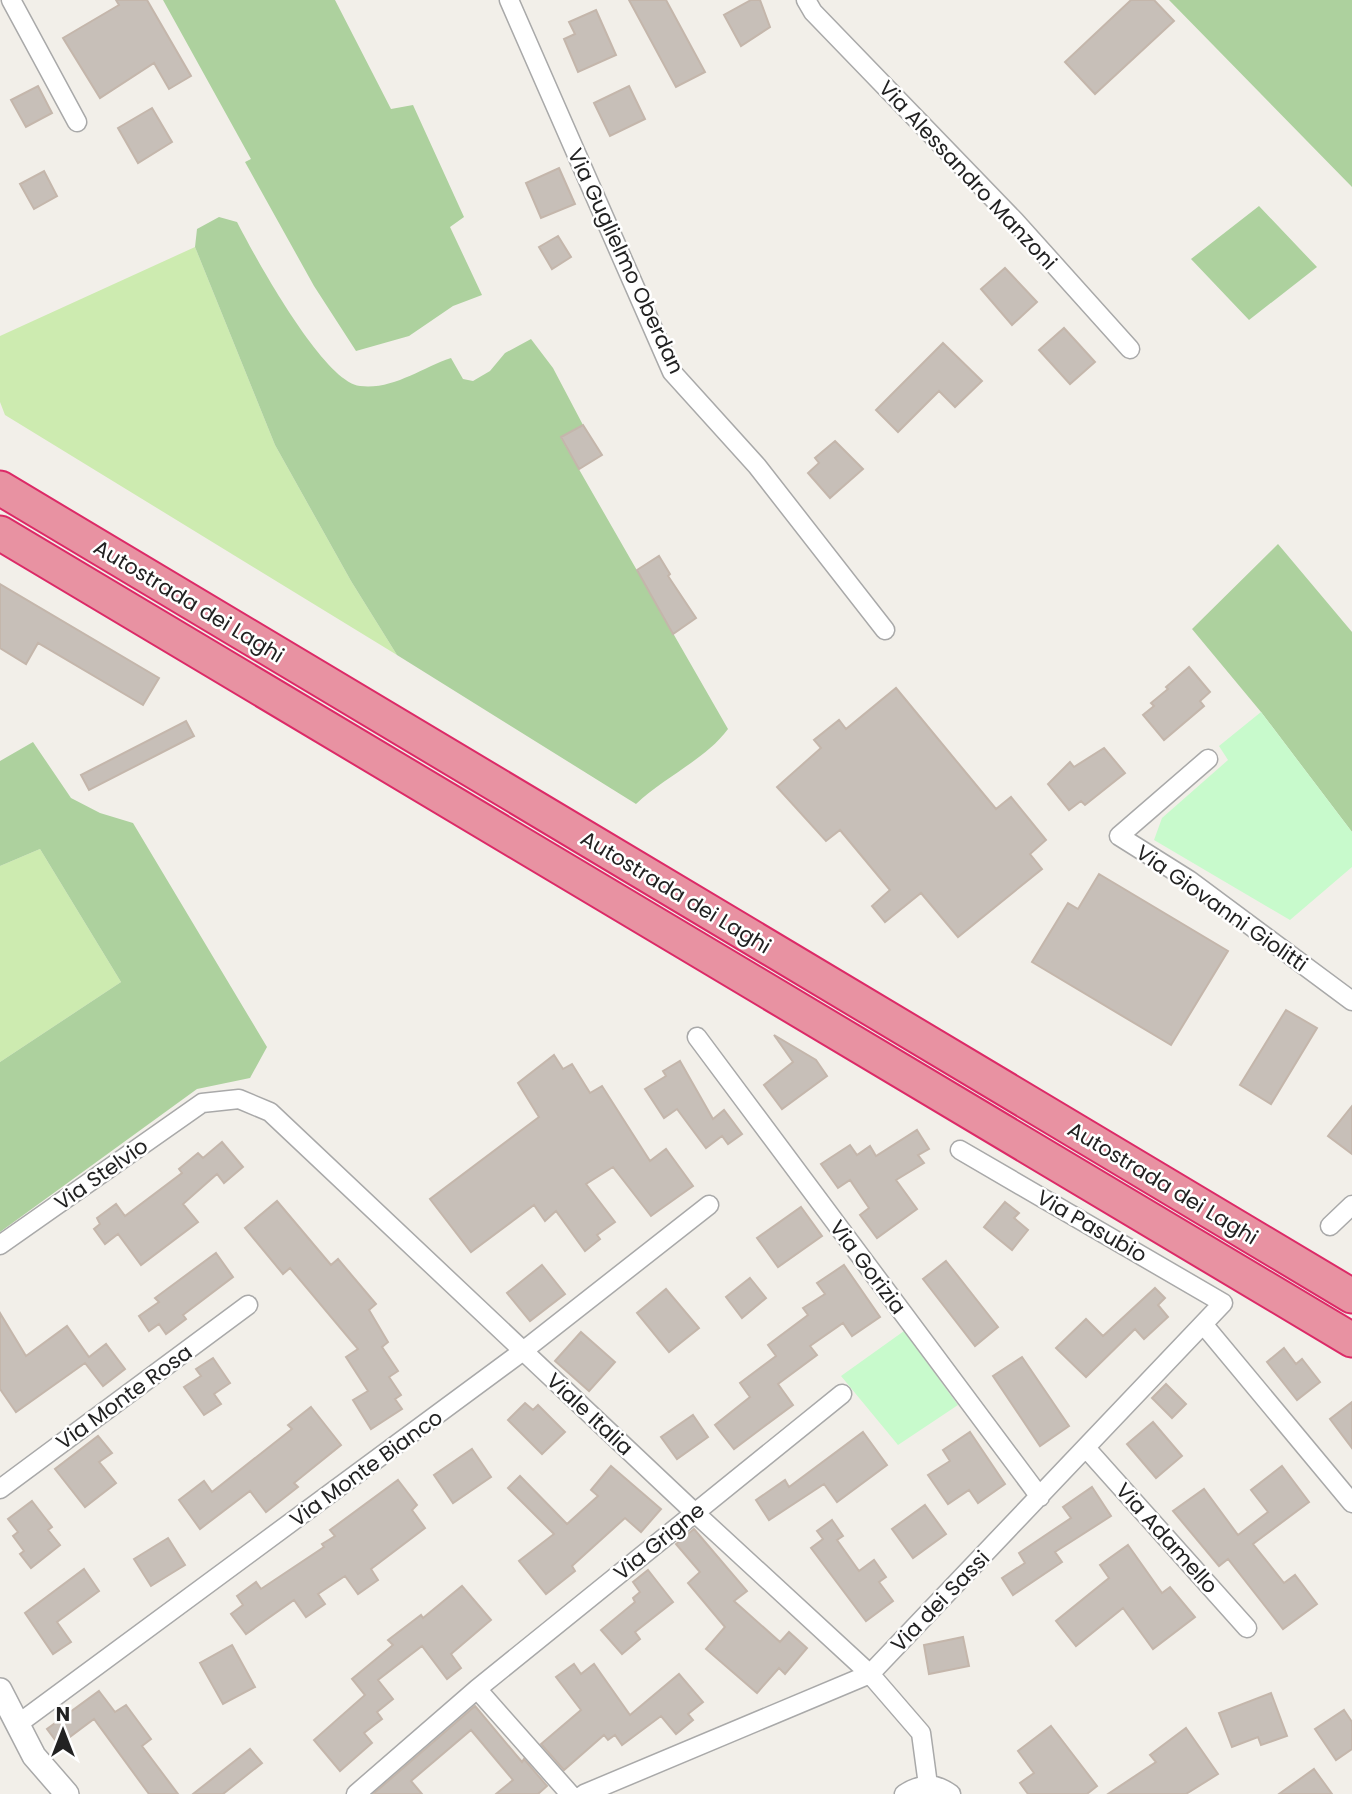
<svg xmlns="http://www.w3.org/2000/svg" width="1352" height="1794" font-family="Poppins,sans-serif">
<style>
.grass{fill:#cdebb0}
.forest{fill:#add19e}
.park{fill:#c8facc}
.building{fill:#c7bfb8;stroke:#c4b6ab;stroke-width:2}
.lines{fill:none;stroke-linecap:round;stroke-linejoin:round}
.minor-casing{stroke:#a9a9a9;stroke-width:21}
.tertiary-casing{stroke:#a9a9a9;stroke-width:26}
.motorway-casing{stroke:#dc2a67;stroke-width:37}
.minor{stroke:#fff;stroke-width:18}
.tertiary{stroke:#fff;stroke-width:23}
.motorway{stroke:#e892a2;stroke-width:33}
.labels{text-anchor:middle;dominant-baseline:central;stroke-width:5;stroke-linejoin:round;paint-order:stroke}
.street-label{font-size:21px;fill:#222;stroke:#fff}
</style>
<rect width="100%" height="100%" fill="#f2efe9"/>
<path class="grass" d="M 195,247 L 275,445 L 351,581 L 397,655 L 5,415 L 0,402 L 0,336 Z
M 40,849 L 121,982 L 0,1062 L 0,866 Z"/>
<path class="forest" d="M 163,0 L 335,0 L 391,109 L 413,105 L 464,217 L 450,227 L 482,295 L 453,306 L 409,336 L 356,351 L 314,286 L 245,162 L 251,159 Z
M 1169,0 L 1352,0 L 1352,187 Z
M 1259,206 L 1317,267 L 1249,320 L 1191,259 Z
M 219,217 L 237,222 C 254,255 323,382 360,386 C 393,390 421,368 451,358 L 463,379 L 473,381 L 490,371 L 505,353 L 531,339 L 553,368 L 583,425 L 561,438 L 728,729 C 705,760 664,777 636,804 L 397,655 L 351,581 L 275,445 L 195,247 L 197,229 Z
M 1278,544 L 1352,632 L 1352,832 L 1261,712 L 1192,629 Z
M 33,742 L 71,798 L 100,813 L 133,823 L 267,1047 L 250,1078 L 197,1089 L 0,1232 L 0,1062 L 121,982 L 40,849 L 0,866 L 0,761 Z"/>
<path class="park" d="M 1261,712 L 1352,832 L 1352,867 L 1290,920 L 1154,840 L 1162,818 L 1228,760 L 1219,746 Z
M 904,1331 L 958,1405 L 898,1445 L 841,1376 Z"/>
<path class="building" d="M 116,0 L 147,0 L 191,76 L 169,89 L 154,63 L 100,98 L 63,38 L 119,5 Z
M 629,0 L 666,0 L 705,72 L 676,87 Z
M 751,0 L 760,0 L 770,27 L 741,46 L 724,15 Z
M 1131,0 L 1154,0 L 1174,21 L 1095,94 L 1065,62 Z
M 596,10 L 616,55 L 578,72 L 564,39 L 575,34 L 569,22 Z
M 38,86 L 52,113 L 26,127 L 11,100 Z
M 629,86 L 645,119 L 610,136 L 594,103 Z
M 152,108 L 172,142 L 138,163 L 118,128 Z
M 559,168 L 575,204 L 541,218 L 526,183 Z
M 44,171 L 57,196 L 34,209 L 20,184 Z
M 558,236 L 571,257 L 552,269 L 539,247 Z
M 1005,268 L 1037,302 L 1012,325 L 981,289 Z
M 1064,328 L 1095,362 L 1070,384 L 1039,350 Z
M 943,343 L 982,381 L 955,407 L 939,391 L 898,432 L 876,410 Z
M 583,425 L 602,455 L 579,469 L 561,437 Z
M 835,441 L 863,469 L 830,498 L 808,473 L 819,463 L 815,458 Z
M 659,556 L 670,574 L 668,576 L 696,618 L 673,634 L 637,570 Z
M 0,584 L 159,678 L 143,705 L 38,643 L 26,664 L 0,648 Z
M 1189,667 L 1210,692 L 1200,701 L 1204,706 L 1164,740 L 1143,715 L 1154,706 L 1151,703 L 1168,689 L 1166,687 Z
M 896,688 L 996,809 L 1011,797 L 1046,840 L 1030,854 L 1042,869 L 958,937 L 921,893 L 885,922 L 872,906 L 890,890 L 840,830 L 826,841 L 777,787 L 821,748 L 814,740 L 839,720 L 846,729 Z
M 186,721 L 194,736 L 89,790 L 81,775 Z
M 1104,748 L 1125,773 L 1085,805 L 1081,801 L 1069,810 L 1048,784 L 1070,762 L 1074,767 Z
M 1099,874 L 1228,951 L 1171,1045 L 1032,962 L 1068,903 L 1078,909 Z
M 1286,1010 L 1317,1028 L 1271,1104 L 1240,1085 Z
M 774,1035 L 816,1060 L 827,1076 L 782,1109 L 764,1085 L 793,1062 Z
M 554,1055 L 563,1069 L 572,1064 L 590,1093 L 602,1086 L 650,1161 L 666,1149 L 693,1186 L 651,1216 L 613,1167 L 586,1184 L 615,1222 L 597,1235 L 600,1239 L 585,1251 L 556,1211 L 545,1221 L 534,1205 L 471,1252 L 430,1199 L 539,1117 L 518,1083 Z
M 680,1061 L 713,1119 L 724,1110 L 742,1134 L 728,1144 L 722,1136 L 706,1148 L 677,1109 L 664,1118 L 645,1089 L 666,1076 L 663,1071 Z
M 1352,1106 L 1352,1154 L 1328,1136 Z
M 917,1130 L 929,1149 L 918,1155 L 924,1163 L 896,1180 L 917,1209 L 877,1238 L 860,1215 L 869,1208 L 850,1180 L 838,1188 L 821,1164 L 850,1145 L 857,1155 L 870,1146 L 876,1156 Z
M 222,1142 L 243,1167 L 224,1183 L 217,1174 L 183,1204 L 198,1222 L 141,1265 L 118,1234 L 105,1244 L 94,1229 L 100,1224 L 97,1218 L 116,1204 L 125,1216 L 182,1173 L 179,1169 L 198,1153 L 203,1158 Z
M 277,1201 L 331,1265 L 338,1259 L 376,1304 L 369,1310 L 388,1342 L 382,1347 L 398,1371 L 389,1377 L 401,1395 L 395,1399 L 402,1409 L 371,1429 L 353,1400 L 368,1391 L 346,1357 L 358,1349 L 290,1268 L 283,1274 L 245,1228 Z
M 1005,1202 L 1019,1213 L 1014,1218 L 1028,1230 L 1012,1250 L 984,1227 Z
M 801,1207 L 822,1236 L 778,1267 L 757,1238 Z
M 216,1253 L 233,1277 L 183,1315 L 186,1319 L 166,1334 L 159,1324 L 149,1331 L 139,1316 L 159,1302 L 155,1298 Z
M 946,1261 L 998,1327 L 975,1346 L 923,1279 Z
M 542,1265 L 565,1294 L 530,1321 L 507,1293 Z
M 844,1265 L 880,1317 L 852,1336 L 843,1323 L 810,1346 L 817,1355 L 778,1384 L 793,1405 L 734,1449 L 715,1425 L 750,1397 L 740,1383 L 776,1356 L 768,1345 L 808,1315 L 803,1308 L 825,1294 L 817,1283 Z
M 750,1278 L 766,1298 L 742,1318 L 726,1297 Z
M 1155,1288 L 1165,1298 L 1158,1305 L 1168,1317 L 1144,1339 L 1135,1329 L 1086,1377 L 1056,1348 L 1086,1319 L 1103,1336 Z
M 666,1289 L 699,1328 L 669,1352 L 637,1313 Z
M 0,1313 L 26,1356 L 67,1326 L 89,1357 L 106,1344 L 125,1369 L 103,1386 L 85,1363 L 16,1412 L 0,1389 Z
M 581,1332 L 615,1362 L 589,1391 L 555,1361 Z
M 1284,1348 L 1296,1364 L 1302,1359 L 1320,1382 L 1297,1400 L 1267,1362 Z
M 1022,1357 L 1069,1426 L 1040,1446 L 993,1376 Z
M 213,1358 L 230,1383 L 214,1394 L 221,1404 L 204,1415 L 184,1387 L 201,1376 L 196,1369 Z
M 1166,1384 L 1186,1404 L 1172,1418 L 1152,1398 Z
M 1352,1402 L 1352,1448 L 1330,1419 Z
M 525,1403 L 533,1410 L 538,1405 L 565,1432 L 542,1454 L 508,1420 Z
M 311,1407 L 341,1445 L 294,1483 L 298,1487 L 266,1512 L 250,1491 L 200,1529 L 179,1500 L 204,1481 L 212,1492 L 292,1429 L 288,1425 Z
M 693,1415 L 708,1437 L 677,1459 L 661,1437 Z
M 1153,1422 L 1182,1456 L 1156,1478 L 1127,1444 Z
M 863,1432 L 887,1465 L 837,1502 L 824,1484 L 769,1520 L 756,1500 L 785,1480 L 789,1487 Z
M 970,1432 L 1005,1484 L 978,1503 L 969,1490 L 948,1504 L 928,1475 L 950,1461 L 943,1450 Z
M 98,1436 L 112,1453 L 99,1462 L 116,1483 L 85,1507 L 55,1469 Z
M 472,1449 L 491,1477 L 453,1503 L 434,1475 Z
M 611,1466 L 661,1509 L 641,1532 L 625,1518 L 572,1566 L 575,1571 L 546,1594 L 519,1561 L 554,1534 L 508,1488 L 520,1476 L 567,1524 L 598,1496 L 591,1490 Z
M 1282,1466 L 1309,1502 L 1253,1544 L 1284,1583 L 1295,1575 L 1317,1604 L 1283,1629 L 1228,1559 L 1219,1566 L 1173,1511 L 1204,1489 L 1238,1535 L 1268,1512 L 1251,1490 Z
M 398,1480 L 417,1505 L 412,1510 L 425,1528 L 371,1569 L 378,1580 L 358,1594 L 345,1576 L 318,1594 L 325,1604 L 306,1617 L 294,1600 L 246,1634 L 231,1614 L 243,1605 L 237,1596 L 256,1582 L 261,1589 L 324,1547 L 322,1544 L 335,1536 L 330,1530 Z
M 1092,1487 L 1111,1516 L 1055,1552 L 1062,1562 L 1013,1595 L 1002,1578 L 1025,1563 L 1019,1553 L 1071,1518 L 1063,1507 Z
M 32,1501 L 52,1527 L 48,1530 L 60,1545 L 31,1568 L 20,1554 L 24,1551 L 13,1536 L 18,1532 L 8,1519 Z
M 925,1505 L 946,1534 L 913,1558 L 892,1529 Z
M 832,1520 L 843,1536 L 837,1540 L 859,1571 L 874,1560 L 886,1577 L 879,1582 L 893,1601 L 866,1621 L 811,1548 L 823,1539 L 817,1531 Z
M 694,1529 L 747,1591 L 734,1601 L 780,1642 L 789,1632 L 807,1648 L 785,1674 L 779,1668 L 757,1693 L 706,1649 L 725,1627 L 688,1583 L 700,1572 L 676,1544 Z
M 168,1538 L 185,1565 L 151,1586 L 134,1559 Z
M 1128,1545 L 1162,1593 L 1170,1587 L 1195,1617 L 1153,1649 L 1123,1608 L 1076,1646 L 1056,1621 L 1109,1578 L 1100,1565 Z
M 84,1569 L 99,1591 L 57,1622 L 71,1642 L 53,1654 L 25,1613 Z
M 648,1570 L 673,1602 L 635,1632 L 640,1639 L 622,1654 L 601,1630 L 635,1602 L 633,1598 L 640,1592 L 633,1582 Z
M 462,1586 L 491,1620 L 451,1654 L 461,1668 L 447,1679 L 422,1646 L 378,1680 L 393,1699 L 377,1712 L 382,1719 L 364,1733 L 372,1743 L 340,1771 L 314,1740 L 365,1695 L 352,1679 L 393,1645 L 388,1640 L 421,1615 L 423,1618 Z
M 963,1637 L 969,1666 L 929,1674 L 924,1645 Z
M 232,1645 L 255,1687 L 223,1704 L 200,1663 Z
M 574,1664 L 581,1674 L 594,1664 L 630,1715 L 679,1674 L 703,1702 L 688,1714 L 693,1720 L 676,1734 L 661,1716 L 622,1745 L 615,1735 L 608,1740 L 604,1735 L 564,1770 L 541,1744 L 581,1710 L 556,1677 Z
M 99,1691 L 115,1712 L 126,1705 L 151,1739 L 142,1746 L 178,1794 L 149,1794 L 94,1719 L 59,1745 L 47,1729 Z
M 1271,1693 L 1287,1736 L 1261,1745 L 1258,1737 L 1232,1747 L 1219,1713 Z
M 475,1706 L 522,1762 L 524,1759 L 547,1786 L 538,1794 L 496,1794 L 513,1780 L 471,1730 L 411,1781 L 422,1794 L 373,1794 Z
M 1344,1710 L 1352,1722 L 1352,1749 L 1336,1760 L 1315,1729 Z
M 1051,1726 L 1097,1786 L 1087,1794 L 1028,1794 L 1020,1783 L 1034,1773 L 1018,1751 Z
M 1186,1728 L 1218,1774 L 1186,1794 L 1108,1794 L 1156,1762 L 1150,1755 Z
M 250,1749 L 262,1763 L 223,1794 L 193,1794 Z
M 1314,1769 L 1332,1794 L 1279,1794 Z"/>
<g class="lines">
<defs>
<path id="minor" d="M 11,0 L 77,122
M 509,0 L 672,372 L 757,466 L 885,630
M 806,0 L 813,12 L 1015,221 L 1130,349
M 1208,759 L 1119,836 L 1189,880 L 1352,1001
M 697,1037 L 1040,1497
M 1330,1226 L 1352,1205
M 0,1245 L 202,1103 L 239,1099 L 270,1112 L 694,1512 L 870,1674 L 921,1733 L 928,1785
M 1203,1324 L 1352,1503
M 1086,1448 L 1247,1628
M 0,1489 L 248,1305
M 477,1689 L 570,1794
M 18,1724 L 523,1351 L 709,1205
M 356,1794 L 477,1689 L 842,1394
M 584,1794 L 870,1674 L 1223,1303 L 960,1150
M 904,1794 C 921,1783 935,1782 951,1794"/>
<path id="tertiary" d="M 0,1690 L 34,1756 L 67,1794"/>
<path id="motorway" d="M 0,488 L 1352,1296
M 0,533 L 1352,1340"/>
</defs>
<use href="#minor" class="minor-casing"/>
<use href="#tertiary" class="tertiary-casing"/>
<use href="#motorway" class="motorway-casing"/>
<use href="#minor" class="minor"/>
<use href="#tertiary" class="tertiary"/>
<use href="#motorway" class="motorway"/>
</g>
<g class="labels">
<g class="street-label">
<text transform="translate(968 175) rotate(47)">Via Alessandro Manzoni</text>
<text transform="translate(626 261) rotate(65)">Via Guglielmo Oberdan</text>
<text transform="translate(189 601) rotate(31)">Autostrada dei Laghi</text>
<text transform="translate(676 892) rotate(31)">Autostrada dei Laghi</text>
<text transform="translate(1222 908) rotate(35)">Via Giovanni Giolitti</text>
<text transform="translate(101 1174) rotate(-35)">Via Stelvio</text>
<text transform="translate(1163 1183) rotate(31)">Autostrada dei Laghi</text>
<text transform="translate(1092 1226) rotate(30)">Via Pasubio</text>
<text transform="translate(868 1267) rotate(53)">Via Gorizia</text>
<text transform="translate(124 1397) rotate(-36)">Via Monte Rosa</text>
<text transform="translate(590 1414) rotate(43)">Viale Italia</text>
<text transform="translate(366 1468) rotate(-36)">Via Monte Bianco</text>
<text transform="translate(1167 1538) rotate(48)">Via Adamello</text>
<text transform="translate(659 1541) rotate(-39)">Via Grigne</text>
<text transform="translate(940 1601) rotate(-46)">Via dei Sassi</text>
</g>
</g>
<g transform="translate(63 1731)" stroke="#ffffff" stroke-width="5" paint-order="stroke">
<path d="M0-5L12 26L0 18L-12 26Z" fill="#222222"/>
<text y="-10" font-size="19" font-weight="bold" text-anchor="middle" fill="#222222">N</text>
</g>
</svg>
